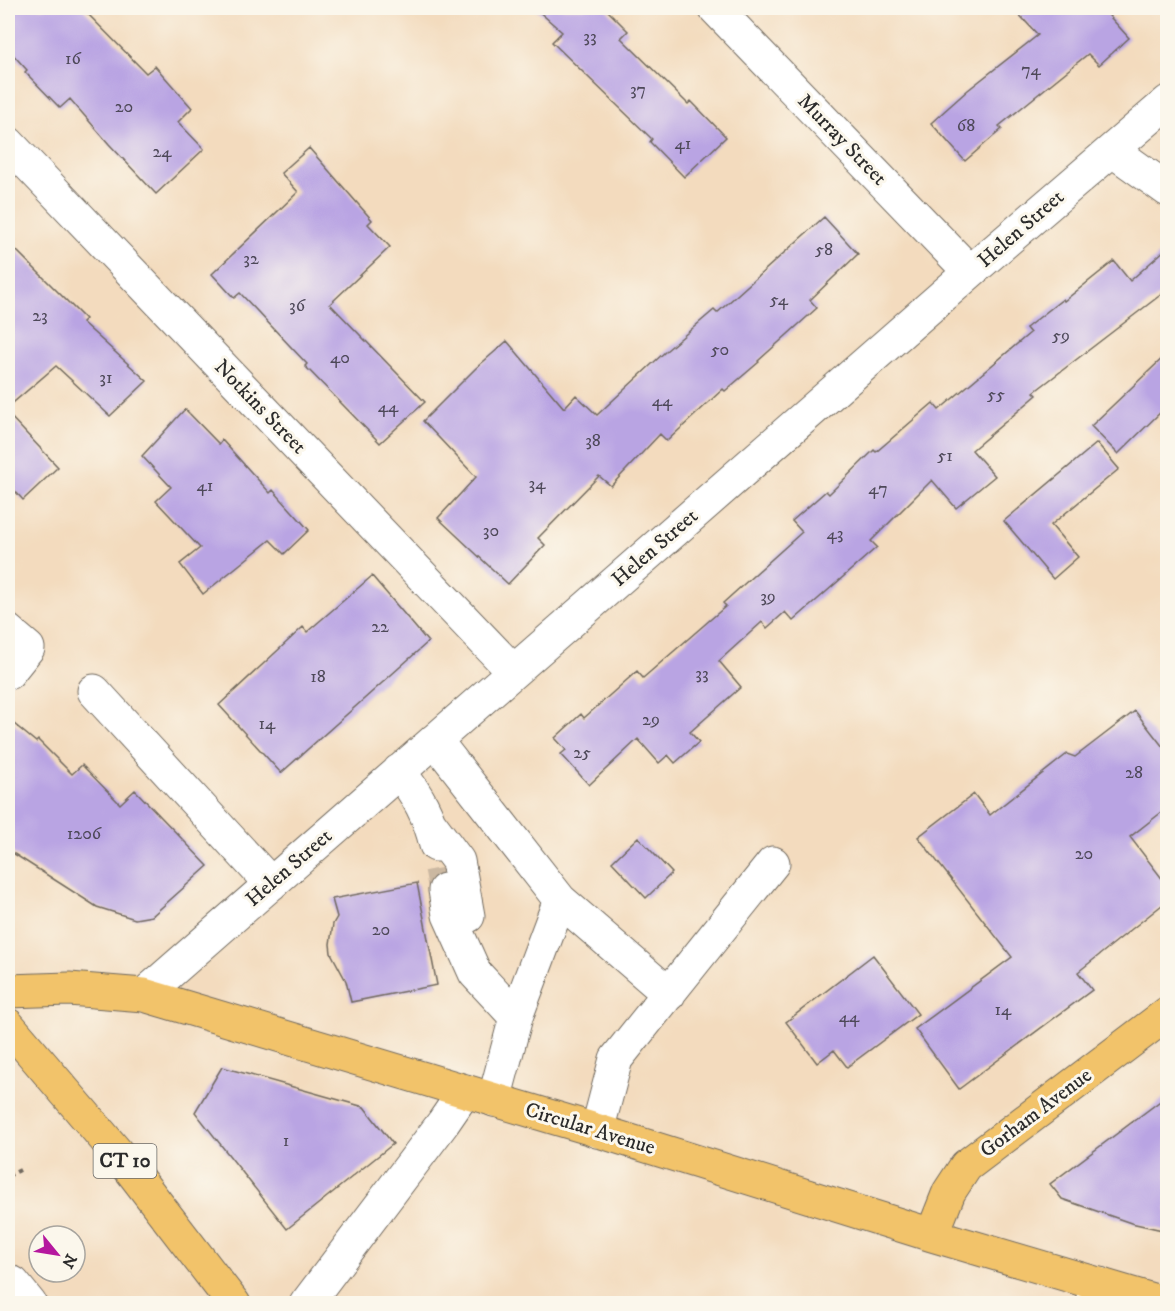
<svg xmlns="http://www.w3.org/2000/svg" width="1175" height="1311" font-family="'IM FELL DW Pica',serif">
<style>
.building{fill:#b9a4e3}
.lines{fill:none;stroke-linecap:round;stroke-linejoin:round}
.minor-tunnel{stroke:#cbb8a1;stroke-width:33;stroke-dasharray:33 16;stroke-linecap:butt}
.minor-casing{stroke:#71695e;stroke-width:35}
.major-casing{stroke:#71695e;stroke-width:35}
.path{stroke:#71695e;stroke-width:4;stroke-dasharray:4.5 4.5;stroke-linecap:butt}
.minor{stroke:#fff;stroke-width:33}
.major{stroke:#f2c36a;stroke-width:33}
.labels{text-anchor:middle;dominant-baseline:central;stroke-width:6;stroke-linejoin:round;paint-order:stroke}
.number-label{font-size:18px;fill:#4e4959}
.shield{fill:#fbf7ec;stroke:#696865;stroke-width:1.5}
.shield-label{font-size:20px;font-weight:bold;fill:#2b2b2b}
.street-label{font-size:21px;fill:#2b2b2b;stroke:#fbf7ec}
</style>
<rect width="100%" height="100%" fill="#fbf7ec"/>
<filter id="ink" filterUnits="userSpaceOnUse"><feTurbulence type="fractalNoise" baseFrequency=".0167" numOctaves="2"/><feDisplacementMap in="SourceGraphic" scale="12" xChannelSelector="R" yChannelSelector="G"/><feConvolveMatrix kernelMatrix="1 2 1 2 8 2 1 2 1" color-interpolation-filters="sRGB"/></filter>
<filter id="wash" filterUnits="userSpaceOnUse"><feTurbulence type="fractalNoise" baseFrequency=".008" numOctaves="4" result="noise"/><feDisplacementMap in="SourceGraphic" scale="24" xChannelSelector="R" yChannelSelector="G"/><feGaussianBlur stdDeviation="1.35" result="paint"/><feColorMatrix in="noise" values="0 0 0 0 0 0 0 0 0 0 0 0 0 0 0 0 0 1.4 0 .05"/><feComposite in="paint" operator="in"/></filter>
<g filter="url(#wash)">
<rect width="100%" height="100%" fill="#f3dbbe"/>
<g id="blocks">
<path class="building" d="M 8,8 L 82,8 L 146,73 L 155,66 L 192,108 L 178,122 L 204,149 L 156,194 L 109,144 L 70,99 L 60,108 L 25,72 L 27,70 L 8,49 Z
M 535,8 L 605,8 L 628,31 L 621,38 L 688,104 L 691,101 L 726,137 L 684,177 L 650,142 L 652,139 L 552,42 L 562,32 Z
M 1013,8 L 1102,8 L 1129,38 L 1099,65 L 1088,54 L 999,126 L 1002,129 L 965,161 L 931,123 L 968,90 L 1038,35 Z
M 309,148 L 372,220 L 368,224 L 390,247 L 330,304 L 425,402 L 380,443 L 305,366 L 307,364 L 240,293 L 234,298 L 212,274 L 298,192 L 281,173 Z
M 824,217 L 858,254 L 810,300 L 817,308 L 758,361 L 759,362 L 725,391 L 723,389 L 667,441 L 660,434 L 611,486 L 599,476 L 538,538 L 545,545 L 508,584 L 438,518 L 476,477 L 423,421 L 476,368 L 507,341 L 564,408 L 576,395 L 597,415 L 666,351 L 714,310 L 717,313 Z
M 8,242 L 85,319 L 82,322 L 147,381 L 110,416 L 56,366 L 8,407 Z
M 1167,248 L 1167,290 L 1034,392 L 1037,395 L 972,450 L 995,476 L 956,508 L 932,480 L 871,541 L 877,547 L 793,621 L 785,612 L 767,628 L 762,622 L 719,661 L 741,687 L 690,732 L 699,742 L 675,763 L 668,755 L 659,763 L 638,739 L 589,785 L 561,754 L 566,750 L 555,738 L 581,714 L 584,718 L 637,671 L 643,678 L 726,606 L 723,603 L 802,532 L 792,521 L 826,491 L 829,494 L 874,450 L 876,452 L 933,403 L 939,410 L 1030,333 L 1026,328 L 1063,299 L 1064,301 L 1114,261 L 1130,281 Z
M 1167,354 L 1167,406 L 1118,454 L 1091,426 Z
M 185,409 L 219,444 L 222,440 L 270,493 L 273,490 L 309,530 L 284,554 L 270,540 L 203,594 L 180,564 L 200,548 L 156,501 L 171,487 L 142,456 Z
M 8,414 L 58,467 L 23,500 L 8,483 Z
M 1097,443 L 1119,469 L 1051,525 L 1078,557 L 1053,579 L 1004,521 Z
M 372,576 L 428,642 L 281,773 L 219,705 L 303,627 L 307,632 Z
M 1135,711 L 1167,752 L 1167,808 L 1130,837 L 1167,885 L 1167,901 L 1078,972 L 1092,990 L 959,1089 L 915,1029 L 1012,957 L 918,837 L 974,794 L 990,815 L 1067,754 L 1075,757 Z
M 8,719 L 36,742 L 38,740 L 72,774 L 82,765 L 120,804 L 135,790 L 208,866 L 152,916 L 135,919 L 97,907 L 8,850 Z
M 638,837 L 672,873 L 646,898 L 612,862 Z
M 417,883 L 437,985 L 351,1002 L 346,981 L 331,953 L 330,944 L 333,924 L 337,917 L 332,899 Z
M 873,955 L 918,1014 L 847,1067 L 834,1050 L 817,1063 L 786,1022 Z
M 222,1067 L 364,1107 L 393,1144 L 287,1229 L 195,1112 Z
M 1167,1096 L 1167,1231 L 1131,1223 L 1062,1199 L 1050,1184 Z"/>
</g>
</g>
<g filter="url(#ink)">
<use href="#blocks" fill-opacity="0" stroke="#71695e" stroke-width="1.5"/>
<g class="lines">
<path class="minor-tunnel" d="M 441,868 L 445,890"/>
<defs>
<path id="minor" d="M 715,8 L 970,272
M 8,143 L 513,671
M 1112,150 L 1168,190
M 8,631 L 28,648 L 8,673
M 94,691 L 271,884
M 435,740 L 560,900 L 669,994
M 399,771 C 418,796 429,815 436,845
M 431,825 L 458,861 L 468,916
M 445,890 L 449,915 L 475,973 L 516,1017
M 144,995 L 970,272 L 1168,102
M 494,1100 L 516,1017 L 560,900
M 597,1131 L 616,1059 L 773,863
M 8,1281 L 13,1283 L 30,1304
M 306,1304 L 443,1123 L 465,1091
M 1091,1304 L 1100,1284"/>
<path id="major" d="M 8,991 L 69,989 L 144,995 L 589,1128 L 932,1235 L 1166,1304
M 8,1025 L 124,1161 L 234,1304
M 932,1235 L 949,1192 L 966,1166 L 1168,1013"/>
</defs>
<use href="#minor" class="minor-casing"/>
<use href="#major" class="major-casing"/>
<path class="path" d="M 8,1176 L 24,1168"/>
<use href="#minor" class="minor"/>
<use href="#major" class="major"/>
</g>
</g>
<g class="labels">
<g class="number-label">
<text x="590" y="37">33</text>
<text x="73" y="59">16</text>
<text x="1031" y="70">74</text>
<text x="638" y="90">37</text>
<text x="124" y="107">20</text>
<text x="966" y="126">68</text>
<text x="683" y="144">41</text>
<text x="162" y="152">24</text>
<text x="824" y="250">58</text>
<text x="251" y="259">32</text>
<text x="779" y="300">54</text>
<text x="297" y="306">36</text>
<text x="40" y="316">23</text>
<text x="1061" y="336">59</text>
<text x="720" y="350">50</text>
<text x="340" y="358">40</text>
<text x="106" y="378">31</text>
<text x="996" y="395">55</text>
<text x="662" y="401">44</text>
<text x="388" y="407">44</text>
<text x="593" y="441">38</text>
<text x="945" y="456">51</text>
<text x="537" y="484">34</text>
<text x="205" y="486">41</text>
<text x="878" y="489">47</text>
<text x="491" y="531">30</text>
<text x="835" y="534">43</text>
<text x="768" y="597">39</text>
<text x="380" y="627">22</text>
<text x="702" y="674">33</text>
<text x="318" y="677">18</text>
<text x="651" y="720">29</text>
<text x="267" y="724">14</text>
<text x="582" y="753">25</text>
<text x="1134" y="773">28</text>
<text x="84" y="834">1206</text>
<text x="1084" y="854">20</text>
<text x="381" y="930">20</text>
<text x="1003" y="1010">14</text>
<text x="849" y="1017">44</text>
<text x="286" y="1141">1</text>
</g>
<rect class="shield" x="93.5" y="1144" width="63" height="34" rx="4.5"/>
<g class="shield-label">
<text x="125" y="1161">CT 10</text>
</g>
<g class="street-label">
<text transform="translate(842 140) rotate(46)">Murray Street</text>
<text transform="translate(1021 229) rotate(-41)">Helen Street</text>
<text transform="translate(260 407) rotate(46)">Notkins Street</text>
<text transform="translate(655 548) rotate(-41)">Helen Street</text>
<text transform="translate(289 868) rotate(-41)">Helen Street</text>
<text transform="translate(1036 1113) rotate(-37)">Gorham Avenue</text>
<text transform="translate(590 1129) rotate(17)">Circular Avenue</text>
</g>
</g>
<rect width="1175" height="1311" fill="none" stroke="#fbf7ec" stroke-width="30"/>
<g transform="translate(57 1254) rotate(120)"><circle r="28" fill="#fbf7ec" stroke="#a8a59f" stroke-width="1.5"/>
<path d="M0-4.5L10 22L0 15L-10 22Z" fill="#b5179e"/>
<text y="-9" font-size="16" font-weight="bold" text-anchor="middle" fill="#2b2b2b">N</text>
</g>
</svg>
